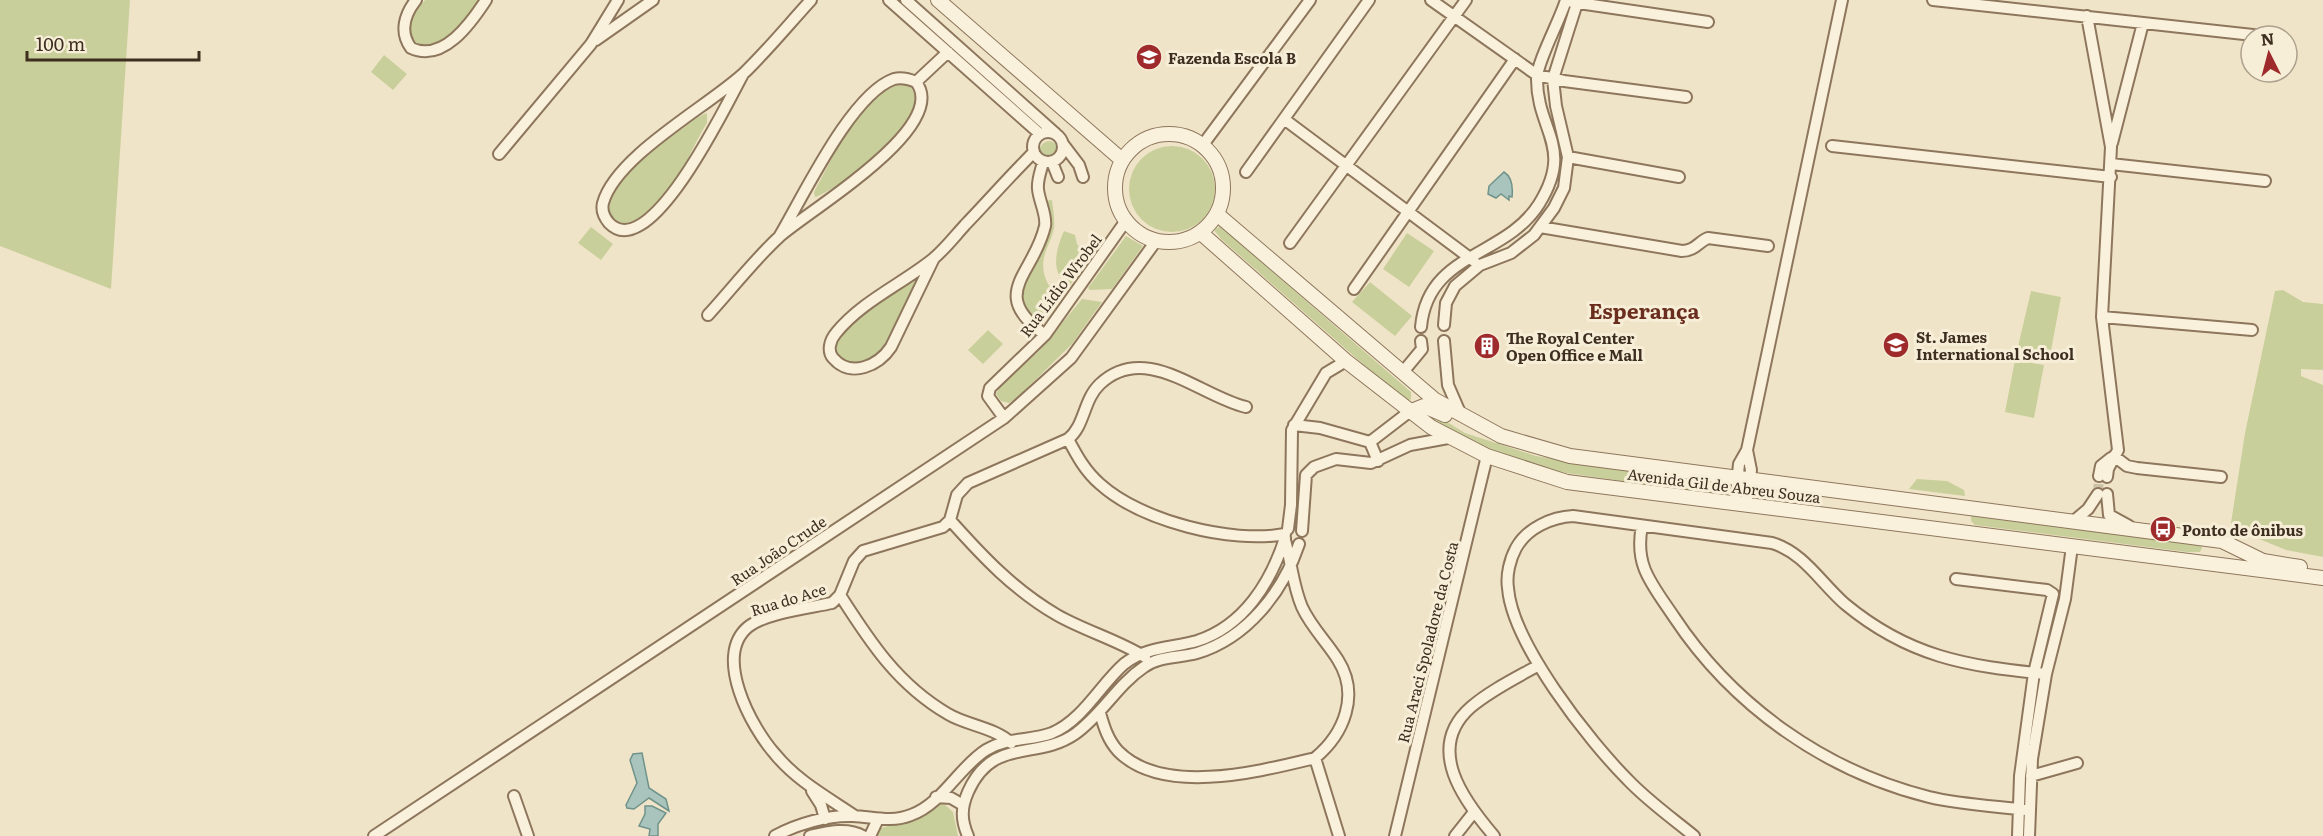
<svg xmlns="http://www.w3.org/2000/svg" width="2323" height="836" font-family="Literata,serif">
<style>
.green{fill:#c9cf9b}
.water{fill:#a9c4bc;stroke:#6f938a;stroke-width:1.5}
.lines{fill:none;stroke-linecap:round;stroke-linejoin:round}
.minor-tunnel{stroke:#ccc0a6;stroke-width:10;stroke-dasharray:10 5;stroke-linecap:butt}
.minor-casing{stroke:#8d765c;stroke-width:14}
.tertiary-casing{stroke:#8d765c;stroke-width:16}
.minor{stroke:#faf1dc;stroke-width:10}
.tertiary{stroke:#faf1dc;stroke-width:14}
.labels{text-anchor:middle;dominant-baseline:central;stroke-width:6;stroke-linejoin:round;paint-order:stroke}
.poi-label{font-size:15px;font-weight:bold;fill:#3d2e20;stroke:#f7eed8;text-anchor:start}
.street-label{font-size:15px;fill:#3d2e20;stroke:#f7eed8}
.district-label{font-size:21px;font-weight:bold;fill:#6b2e1e;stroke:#f7eed8}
</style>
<rect width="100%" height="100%" fill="#f0e4c8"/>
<path class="green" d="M 0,0 L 130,0 L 111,289 L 0,246 Z
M 425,0 L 479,0 C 470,16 451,40 432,45 C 415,50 407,34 411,19 C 413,12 420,6 425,0 Z
M 384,55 L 407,74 L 393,90 L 371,72 Z
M 904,84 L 911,87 L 917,100 C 913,115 905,129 895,141 C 885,152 827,195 815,197 L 814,192 C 832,160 863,89 904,84 Z
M 707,113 L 707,123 C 688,152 660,235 616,224 L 607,209 C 615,173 652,151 679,131 C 688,125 697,116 707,113 Z
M1040 150a9 9 0 1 1 18 0a9 9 0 1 1-18 0Z
M1129 189a43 43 0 1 1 86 0a43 43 0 1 1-86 0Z
M 1052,200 C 1053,209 1055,219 1054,228 C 1051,244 1040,255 1044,273 C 1050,299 1069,289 1046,318 L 1037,319 L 1023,308 C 1019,277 1045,256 1050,228 C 1052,219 1047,209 1045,201 Z
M 1220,226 L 1411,392 L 1411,399 L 1406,402 L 1221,239 L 1214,230 Z
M 591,227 L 613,244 L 601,260 L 578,243 Z
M 1064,231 L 1075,235 L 1077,244 L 1089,260 L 1070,285 C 1048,274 1057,247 1064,231 Z
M 1407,233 L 1434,251 L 1409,287 L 1383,269 Z
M 1126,236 L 1143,246 L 1112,289 L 1090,290 L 1088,288 Z
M 913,279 L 917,282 L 916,286 C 898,310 890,346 871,364 L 847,364 L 837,355 L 836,338 L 876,303 Z
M 1370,282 L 1412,316 L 1395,336 L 1352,302 Z
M 2283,290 L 2303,302 L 2323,304 L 2323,370 L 2301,369 L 2301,376 L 2323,385 L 2323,557 L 2286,550 L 2235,529 L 2231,523 L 2245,433 L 2275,291 Z
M 2031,291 L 2061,297 L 2049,361 L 2016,355 Z
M 1082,299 L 1102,302 L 1072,344 L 1016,399 L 1009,403 L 1001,401 L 996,394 L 1001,385 L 1038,352 Z
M 988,330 L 1003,344 L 983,364 L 968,350 Z
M 2015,360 L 2044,365 L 2034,418 L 2005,412 Z
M 1426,409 L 1465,433 L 1536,456 L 1727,486 L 1728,496 L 1552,471 L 1483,448 L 1424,415 Z
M 1917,479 L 1947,481 L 1964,490 L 1965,496 L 1909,489 Z
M 1971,515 L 2200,544 L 2202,548 L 2200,552 L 2187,552 L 1975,525 L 1971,521 Z
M 943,803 L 953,812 L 958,836 L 875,836 L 877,829 L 922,817 L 932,808 Z"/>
<path class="water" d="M 1504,172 C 1512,177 1513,188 1512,197 L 1509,196 L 1509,200 L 1501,194 L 1496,198 L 1488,194 L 1489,186 Z
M 642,753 L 649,788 L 666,799 L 669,811 L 649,798 L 634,809 L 627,808 L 626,805 L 637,783 L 630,760 L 633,754 Z
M 645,806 L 652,806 L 666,813 L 658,824 L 658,836 L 649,836 L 650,829 L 639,826 L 645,814 Z"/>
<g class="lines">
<path class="minor-tunnel" d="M 2098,494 L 2099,476"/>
<defs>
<path id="minor" d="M 416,0 C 405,14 399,32 411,48 C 443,63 471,23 486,0
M 889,0 L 1040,134
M 906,0 L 1056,134
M 1431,0 L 1537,75 L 1564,81 L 1686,97
M 1933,0 L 2262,36
M 1572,2 L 1708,22
M 2087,16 L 2111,147 L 2102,317 L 2118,450 L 2108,469 L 2107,477
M 596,40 L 653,0
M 743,74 C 728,101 650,266 609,223 C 604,217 601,211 603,203 C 616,156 707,107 743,74 C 767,51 789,24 811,0
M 916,82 L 948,52
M 1284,119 L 1474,261
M1033 147a15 15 0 1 1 30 0a15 15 0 1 1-30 0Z
M 2112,143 L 2143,23
M 1063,144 L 1079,165 L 1083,177
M 1202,146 L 1310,0
M 1832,146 L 2111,177
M 499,154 L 591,44 L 618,0
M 1568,157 L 1679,177
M 1043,162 C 1041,171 1037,180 1038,189 C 1039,201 1047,215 1045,226 C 1034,275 987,293 1045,335
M 1052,162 L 1058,177
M 2111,164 L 2265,181
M 1246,172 L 1369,0
M 1540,227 L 1682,251 C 1695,251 1698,242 1708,238 L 1768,246
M 1290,243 L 1466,0
M 934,258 L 891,347 C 879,365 851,379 833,358 C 827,351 830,340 836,333 C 862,301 902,284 933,259 C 945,249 955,236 965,225 C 988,201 1010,176 1034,152
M 1354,289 L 1515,59
M 708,315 C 731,290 754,260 779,237 C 809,210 951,127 916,82 C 909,79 902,77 894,79 C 851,94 803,197 779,237
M 2102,317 L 2252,330
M 1444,325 L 1446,303 L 1455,286 L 1480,265 L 1511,253 L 1534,235 L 1554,208 L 1564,188 L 1568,157 L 1556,106 L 1553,79 L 1578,0
M 1421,327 C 1428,252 1505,258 1539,204 C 1575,146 1536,131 1537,77 C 1538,60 1560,20 1566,0
M 1444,341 L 1448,385 L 1461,415
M 1403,372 L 1422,349 L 1421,341
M 1246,407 C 1201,397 1146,341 1100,384 C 1083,400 1085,426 1068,439 C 1077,456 1085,471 1100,484 C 1141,521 1231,544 1285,534
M 1004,418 L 988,396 L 990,388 L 1045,335 L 1125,222
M 1294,425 L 1320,428 L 1370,442 L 1378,461
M 1068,439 L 968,483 L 957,495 L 950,520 C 983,557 1014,590 1057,615 C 1085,631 1118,640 1145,657
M 1370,442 L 1409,412
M 2114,456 L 2127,466 L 2137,468 L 2221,477
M 2099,476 L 2101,466 L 2111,458
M 2107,494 L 2109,515 L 2129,526
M 1735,503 L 1739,464 L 1747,450 L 1842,0
M 1746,504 L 1751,470 L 1747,450
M 950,520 L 943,527 L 863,551 L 854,561 L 840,595 C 870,642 898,685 948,714 C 966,725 996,728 1011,743
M 2075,520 L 2088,509 L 2098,494
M 1642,526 C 1634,566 1652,584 1674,617 C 1733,706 1825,771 1929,797 C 1962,805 1996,806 2029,810
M 1288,529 L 1291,505 L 1292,430 L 1326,373 L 1346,361
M 1302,531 L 1306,475 L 1314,467 L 1336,459 L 1371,463 L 1410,445 L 1448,438
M 1956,579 L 2047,590 L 2053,594 L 2034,673 L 2020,776 L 2018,836
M 840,595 L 832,603 C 809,608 765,613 748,627 C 713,656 751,727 775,754 C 796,780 827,797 855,816
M 1100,713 C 1104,727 1108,740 1118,751 C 1163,797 1261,771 1315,758 C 1344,734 1360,695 1338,660 C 1327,642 1311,627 1302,607 C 1293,586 1291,561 1285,540
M 1315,758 L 1339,836
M 2031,776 L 2077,763
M 812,791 L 821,805 L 825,819
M 514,796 L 528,836
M 936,797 L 951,798 L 963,805
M 374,836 L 1004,418 L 1071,358 L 1156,241
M 775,836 C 797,824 828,815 853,816 C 874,817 891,823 911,815 C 942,804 959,767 986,750 C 1007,737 1031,741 1052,733 C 1083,720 1100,685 1124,664 C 1145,647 1172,648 1197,641 C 1244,626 1271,582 1285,538
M 810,836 C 827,832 847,827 863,836
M 870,836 L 878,819
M 968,836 C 961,820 961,808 968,792 C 993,736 1036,761 1075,734 C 1102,715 1117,685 1144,667 C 1159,656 1179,658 1197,653 C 1247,638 1283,592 1299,544
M 1395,836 L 1487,456
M 1455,836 L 1474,812
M 1494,836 C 1464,801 1424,748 1471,707 C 1491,690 1516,678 1539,665
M 1694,836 C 1672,818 1648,801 1628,780 C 1589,741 1512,643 1508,588 C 1506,575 1510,559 1516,548 C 1527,528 1552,517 1573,516 L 1772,543 C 1803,552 1821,583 1845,604 C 1909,657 1966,666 2046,674
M 2029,836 L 2032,759 L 2046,674 L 2065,599 L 2072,546"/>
<path id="tertiary" d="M 938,0 L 1122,160
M1115 188a54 54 0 1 1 108 0a54 54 0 1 1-108 0Z
M 1217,214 L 1435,400 L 1501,436 L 1570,456 L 2222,541 L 2263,561 L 2300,567
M 1201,233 L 1346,361 L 1431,427 L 1487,456 L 1567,482 L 2323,578
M 1409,412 L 1424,406 L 1445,415"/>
</defs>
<use href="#minor" class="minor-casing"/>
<use href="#tertiary" class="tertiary-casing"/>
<use href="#minor" class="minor"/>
<use href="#tertiary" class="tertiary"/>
</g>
<defs>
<symbol id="university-disc" viewBox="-11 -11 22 22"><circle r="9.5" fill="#9e2a2b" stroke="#f7eed8"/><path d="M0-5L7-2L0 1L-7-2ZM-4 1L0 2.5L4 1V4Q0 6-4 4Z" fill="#fff"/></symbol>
<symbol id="school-disc" viewBox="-11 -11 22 22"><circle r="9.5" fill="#9e2a2b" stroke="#f7eed8"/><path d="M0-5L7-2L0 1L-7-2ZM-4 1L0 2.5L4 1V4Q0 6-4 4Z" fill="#fff"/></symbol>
<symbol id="building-disc" viewBox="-11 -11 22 22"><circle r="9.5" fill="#9e2a2b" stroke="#f7eed8"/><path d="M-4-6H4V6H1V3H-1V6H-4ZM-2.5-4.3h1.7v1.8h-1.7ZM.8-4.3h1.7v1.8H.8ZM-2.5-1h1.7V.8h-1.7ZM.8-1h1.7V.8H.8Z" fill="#fff"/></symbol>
<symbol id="bus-disc" viewBox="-11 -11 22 22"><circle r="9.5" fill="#9e2a2b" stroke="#f7eed8"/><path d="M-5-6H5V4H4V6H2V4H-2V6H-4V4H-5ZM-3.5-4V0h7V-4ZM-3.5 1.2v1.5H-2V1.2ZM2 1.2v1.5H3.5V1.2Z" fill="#fff"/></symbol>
</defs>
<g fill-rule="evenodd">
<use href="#university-disc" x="1134" y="42" width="30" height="30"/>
<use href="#school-disc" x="1881" y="330" width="30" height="30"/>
<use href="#building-disc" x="1472" y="331" width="30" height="30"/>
<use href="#bus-disc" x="2148" y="514" width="30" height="30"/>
</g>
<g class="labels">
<g class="poi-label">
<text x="1168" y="57">Fazenda Escola B</text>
<text x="1916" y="336">St. James<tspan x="1916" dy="17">International School</tspan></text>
<text x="1506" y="337">The Royal Center<tspan x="1506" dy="17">Open Office e Mall</tspan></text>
<text x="2182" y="529">Ponto de ônibus</text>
</g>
<g class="street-label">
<text transform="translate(1060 285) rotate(-53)">Rua Lídio Wrobel</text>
<text transform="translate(1724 485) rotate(7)">Avenida Gil de Abreu Souza</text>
<text transform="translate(778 550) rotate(-34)">Rua João Crude</text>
<text transform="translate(788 599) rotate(-17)">Rua do Ace</text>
<text transform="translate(1427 642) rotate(-76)">Rua Araci Spoladore da Costa</text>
</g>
<g class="district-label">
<text x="1644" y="309">Esperança</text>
</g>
</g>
<g transform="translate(2269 54) rotate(354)"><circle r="28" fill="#f7eed8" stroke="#ada18e" stroke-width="1.5"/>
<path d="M0-4.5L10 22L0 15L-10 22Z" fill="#9e2a2b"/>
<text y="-9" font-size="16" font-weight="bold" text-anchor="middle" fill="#3d2e20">N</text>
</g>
<path d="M27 51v9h172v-9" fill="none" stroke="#3d2e20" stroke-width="3"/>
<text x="36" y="51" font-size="18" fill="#3d2e20" stroke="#f7eed8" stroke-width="4.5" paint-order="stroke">100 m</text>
</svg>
